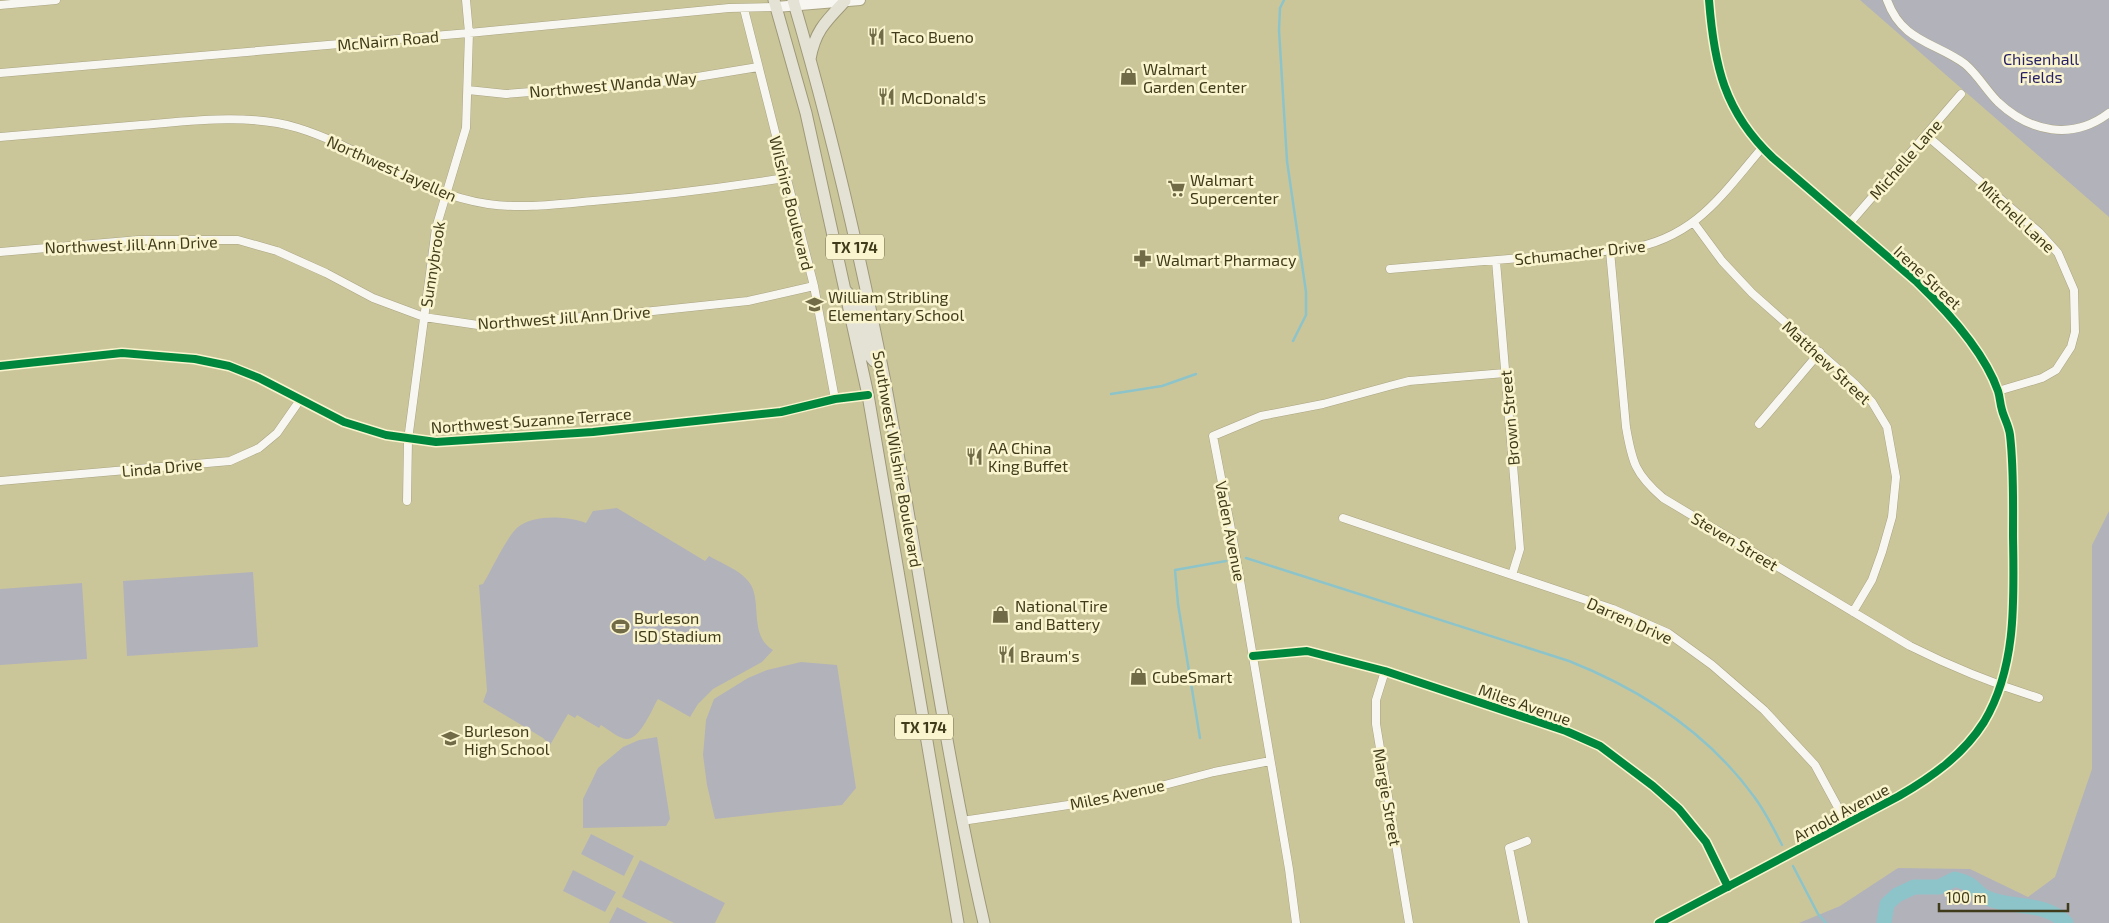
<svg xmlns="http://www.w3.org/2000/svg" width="2109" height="923" font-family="'Exo 2',sans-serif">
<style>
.green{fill:#b2b2ba}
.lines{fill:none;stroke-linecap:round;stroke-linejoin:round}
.stream{stroke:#8dc4ca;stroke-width:2.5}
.river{stroke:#8dc4ca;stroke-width:15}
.minor-casing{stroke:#a9a481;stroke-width:9}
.secondary-casing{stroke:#a9a481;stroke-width:12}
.primary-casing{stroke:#9e9978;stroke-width:13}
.minor{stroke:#f7f6f0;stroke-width:8}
.secondary{stroke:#f7f6f0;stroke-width:10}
.primary{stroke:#e4e2d5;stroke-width:11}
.cycleway-casing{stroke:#faf5ce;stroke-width:11}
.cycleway{stroke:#00873e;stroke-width:8}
.labels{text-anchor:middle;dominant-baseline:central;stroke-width:5;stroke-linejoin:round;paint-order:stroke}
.shield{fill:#faf5ce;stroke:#787350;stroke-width:1}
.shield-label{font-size:15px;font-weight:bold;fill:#403b1a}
.poi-label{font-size:16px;fill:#403b1a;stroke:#faf5ce;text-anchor:start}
.street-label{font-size:16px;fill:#403b1a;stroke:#faf5ce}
.park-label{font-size:16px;fill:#261f65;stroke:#faf5ce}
</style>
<rect width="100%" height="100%" fill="#cbc69a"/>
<path class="green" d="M 1860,0 L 2109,0 L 2109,217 Z
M 617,508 L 705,561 L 709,556 C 721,563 740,570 749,582 C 763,600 748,635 773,650 L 762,662 L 713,689 L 698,704 L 690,717 L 658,699 C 652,709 640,740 626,739 C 618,738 609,730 601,725 L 599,728 L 577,715 L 575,718 L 568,714 L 550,745 L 543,738 L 483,702 L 487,691 L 479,585 L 483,584 C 491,571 507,536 518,527 C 534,514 568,516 586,523 L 593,511 Z
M 2109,511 L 2109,923 L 1799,923 L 1840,906 L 1898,868 L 1970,869 L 2028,897 L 2055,877 L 2092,769 L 2092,545 Z
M 253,572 L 258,647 L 127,656 L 123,581 Z
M 82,583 L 87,659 L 0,665 L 0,589 Z
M 801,662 L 837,665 L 856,788 L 842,805 L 715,819 L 707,785 L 703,755 L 706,720 L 714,699 L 748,678 L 767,670 Z
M 657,737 L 670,819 L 666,826 L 583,828 L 583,799 L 598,768 L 623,747 L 639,740 Z
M 591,834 L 634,856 L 624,876 L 581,854 Z
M 640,860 L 725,903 L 715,923 L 674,923 L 622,897 Z
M 573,870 L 616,892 L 605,912 L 563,891 Z
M 617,907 L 648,923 L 609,923 Z"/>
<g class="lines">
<path class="stream" d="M 1284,0 L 1280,8 L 1279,30 L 1287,161 L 1306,292 L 1306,315 L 1293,341
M 1111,394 L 1162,386 L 1196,374
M 1246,558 L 1569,661 C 1642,690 1709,734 1755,798 C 1766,813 1774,829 1782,845
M 1200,738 L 1178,604 L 1175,570 L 1226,561
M 1793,866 L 1818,914 L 1826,923"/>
<path class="river" d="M 1884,923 L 1887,904 L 1897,895 L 1914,887 L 1939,887 L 1955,879 C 1960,881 1966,882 1970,885 C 1975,888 1979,894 1985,897 C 2011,910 2044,900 2066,923"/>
<defs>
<path id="minor" d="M 1887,0 C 1902,42 1935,42 1965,64 C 1978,75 1986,90 1998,102 C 2030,132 2072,141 2109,113
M 0,5 L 56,0
M 744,9 L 814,286 L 835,399
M 0,73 L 469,33 L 729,8 L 776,7
M 468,90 L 506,94 L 673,81 L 758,67
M 1926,135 L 2039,232 L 2058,253 L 2074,290 L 2075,332 L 2071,347 L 2056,370 L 2042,378 L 1998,391
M 0,137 C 47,133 94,129 141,125 C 190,121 250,113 298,128 C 363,148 419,194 488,204 C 522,209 559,204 593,201 C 657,196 721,188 785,178
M 1694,223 L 1722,261 L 1752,293 L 1855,384 L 1872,402 L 1887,427 L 1896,477 L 1892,517 L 1882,552 L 1872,580 L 1853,612
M 1849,224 L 1961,94
M 1610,251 L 1626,427 C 1632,462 1635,474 1663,498 L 1910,646 C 1952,667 1994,684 2039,698
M 0,252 L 139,240 L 238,240 L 277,251 L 326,273 L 373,298 L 424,317 L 478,325 L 634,313 L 748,301 L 814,286
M 1496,261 L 1520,549 L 1512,575
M 1390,269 L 1628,249 C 1695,238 1721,196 1762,148
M 0,366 L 122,353 L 195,359 L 229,366 L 259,378 L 344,422 L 386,435 L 436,442 L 593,432 L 781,412 L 835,399 L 868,395
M 1759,424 L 1820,352
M 0,481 L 230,461 L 259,448 L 277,433 L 300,400
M 407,501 L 408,440 L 436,228 L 466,128 L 469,33 L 466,0
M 1343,518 L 1613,609 L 1668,633 L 1712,665 L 1764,710 L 1815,765 L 1847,824
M 1385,671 L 1376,700 L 1376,724 L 1409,923
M 962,821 L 1115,798 L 1214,772 L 1270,761
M 1296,923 L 1289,869 L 1234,545 L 1213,436 L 1261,416 L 1323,404 L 1393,385 L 1409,381 L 1505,373
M 1524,923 L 1509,848 L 1527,841
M 1659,923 L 1899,796 C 1932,777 1963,755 1984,722 C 2017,667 2014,599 2013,537 C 2013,503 2014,469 2010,435 C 2009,426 2004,418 2002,410 C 2000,404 2000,397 1998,391 C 1984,351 1947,311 1917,282 L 1773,158 C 1724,112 1714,65 1709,0"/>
<path id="secondary" d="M 776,7 L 860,0"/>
<path id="primary" d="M 774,0 L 806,113 L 868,395 L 958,923
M 793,0 C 830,125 860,254 885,382 C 919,562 943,744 984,923
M 810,59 C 815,31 826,21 845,1
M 846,291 L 858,304 L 869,355 L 874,361 L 880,362"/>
</defs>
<use href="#minor" class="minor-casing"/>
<use href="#secondary" class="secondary-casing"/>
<use href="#primary" class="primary-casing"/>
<use href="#minor" class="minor"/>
<use href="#secondary" class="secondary"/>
<use href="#primary" class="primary"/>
<defs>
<path id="cycleway" d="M 0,366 L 122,353 L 195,359 L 229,366 L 259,378 L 344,422 L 386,435 L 436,442 L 593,432 L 781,412 L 835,399 L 868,395
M 1253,656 L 1307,651 L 1385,671 L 1566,731 L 1600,746 L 1653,786 L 1679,809 L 1706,842 L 1728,887
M 1659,923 L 1899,796 C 1932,777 1963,755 1984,722 C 2017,667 2014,599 2013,537 C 2013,503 2014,469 2010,435 C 2009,426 2004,418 2002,410 C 2000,404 2000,397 1998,391 C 1984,351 1947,311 1917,282 L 1773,158 C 1724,112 1714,65 1709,0"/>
</defs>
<use href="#cycleway" class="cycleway-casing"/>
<use href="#cycleway" class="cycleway"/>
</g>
<defs>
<symbol id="restaurant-bare" viewBox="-9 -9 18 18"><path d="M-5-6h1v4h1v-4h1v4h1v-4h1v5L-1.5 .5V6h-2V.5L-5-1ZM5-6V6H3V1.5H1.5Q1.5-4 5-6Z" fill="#716c47" stroke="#faf5ce" stroke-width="2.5" paint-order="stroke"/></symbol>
<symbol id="shop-bare" viewBox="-9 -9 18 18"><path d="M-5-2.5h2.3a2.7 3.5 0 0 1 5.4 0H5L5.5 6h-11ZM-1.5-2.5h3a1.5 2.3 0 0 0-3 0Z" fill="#716c47" stroke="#faf5ce" stroke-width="2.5" paint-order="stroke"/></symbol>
<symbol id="supermarket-bare" viewBox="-9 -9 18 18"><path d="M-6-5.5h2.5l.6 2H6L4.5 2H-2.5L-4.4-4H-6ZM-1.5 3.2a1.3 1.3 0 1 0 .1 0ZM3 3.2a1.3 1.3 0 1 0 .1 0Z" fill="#716c47" stroke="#faf5ce" stroke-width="2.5" paint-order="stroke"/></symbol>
<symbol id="pharmacy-bare" viewBox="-9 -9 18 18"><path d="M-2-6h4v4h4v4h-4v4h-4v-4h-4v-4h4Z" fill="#716c47" stroke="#faf5ce" stroke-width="2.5" paint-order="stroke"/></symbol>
<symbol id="school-bare" viewBox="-9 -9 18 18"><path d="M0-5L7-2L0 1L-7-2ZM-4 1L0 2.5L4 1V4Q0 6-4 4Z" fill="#716c47" stroke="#faf5ce" stroke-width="2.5" paint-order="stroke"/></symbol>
<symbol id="stadium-bare" viewBox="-9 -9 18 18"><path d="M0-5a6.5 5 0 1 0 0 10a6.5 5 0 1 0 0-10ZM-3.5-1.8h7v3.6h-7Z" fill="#716c47" stroke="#faf5ce" stroke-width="2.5" paint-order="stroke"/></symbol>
</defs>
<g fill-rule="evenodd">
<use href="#restaurant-bare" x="864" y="24" width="25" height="25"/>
<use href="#shop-bare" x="1116" y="64" width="25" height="25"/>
<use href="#restaurant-bare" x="874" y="84" width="25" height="25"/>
<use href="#supermarket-bare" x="1164" y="176" width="25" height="25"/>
<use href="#pharmacy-bare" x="1130" y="246" width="25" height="25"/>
<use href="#school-bare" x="802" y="292" width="25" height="25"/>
<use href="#restaurant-bare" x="962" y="444" width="25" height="25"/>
<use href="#shop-bare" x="988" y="602" width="25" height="25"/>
<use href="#stadium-bare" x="608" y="614" width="25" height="25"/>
<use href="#restaurant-bare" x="994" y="642" width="25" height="25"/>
<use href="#shop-bare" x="1126" y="664" width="25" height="25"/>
<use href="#school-bare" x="438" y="726" width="25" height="25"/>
</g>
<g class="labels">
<g class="shield">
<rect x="826" y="234.5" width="58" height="25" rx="4"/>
<rect x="895" y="714.5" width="58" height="25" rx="4"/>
</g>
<g class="shield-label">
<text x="855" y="247">TX 174</text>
<text x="924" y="727">TX 174</text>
</g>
<g class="poi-label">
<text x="891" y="36">Taco Bueno</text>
<text x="1143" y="68">Walmart<tspan x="1143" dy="18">Garden Center</tspan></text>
<text x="901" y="97">McDonald's</text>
<text x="1190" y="179">Walmart<tspan x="1190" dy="18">Supercenter</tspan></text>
<text x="1156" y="259">Walmart Pharmacy</text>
<text x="828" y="296">William Stribling<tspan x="828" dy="18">Elementary School</tspan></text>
<text x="988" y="447">AA China<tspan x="988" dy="18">King Buffet</tspan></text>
<text x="1015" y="605">National Tire<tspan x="1015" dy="18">and Battery</tspan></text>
<text x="634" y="617">Burleson<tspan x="634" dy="18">ISD Stadium</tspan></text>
<text x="1020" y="655">Braum's</text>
<text x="1152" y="676">CubeSmart</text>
<text x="464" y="730">Burleson<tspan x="464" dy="18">High School</tspan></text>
</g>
<g class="street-label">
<text transform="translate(388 40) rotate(-5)">McNairn Road</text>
<text transform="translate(613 84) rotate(-5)">Northwest Wanda Way</text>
<text transform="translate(1905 159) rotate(-49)">Michelle Lane</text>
<text transform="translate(392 168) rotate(24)">Northwest Jayellen</text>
<text transform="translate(792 203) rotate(76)">Wilshire Boulevard</text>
<text transform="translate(2017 216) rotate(43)">Mitchell Lane</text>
<text transform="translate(131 244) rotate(-2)">Northwest Jill Ann Drive</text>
<text transform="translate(1580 252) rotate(-6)">Schumacher Drive</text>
<text transform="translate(432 264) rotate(-81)">Sunnybrook</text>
<text transform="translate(1928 277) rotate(43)">Irene Street</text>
<text transform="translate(564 317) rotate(-4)">Northwest Jill Ann Drive</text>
<text transform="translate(1827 362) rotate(43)">Matthew Street</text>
<text transform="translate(1509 418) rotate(-95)">Brown Street</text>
<text transform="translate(531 420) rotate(-4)">Northwest Suzanne Terrace</text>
<text transform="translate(898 459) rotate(80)">Southwest Wilshire Boulevard</text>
<text transform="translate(162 467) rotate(-5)">Linda Drive</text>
<text transform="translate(1231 531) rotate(79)">Vaden Avenue</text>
<text transform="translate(1735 541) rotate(31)">Steven Street</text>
<text transform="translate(1630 620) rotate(24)">Darren Drive</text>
<text transform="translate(1525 704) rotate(19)">Miles Avenue</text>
<text transform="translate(1117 794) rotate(-12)">Miles Avenue</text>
<text transform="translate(1388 797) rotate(80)">Margie Street</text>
<text transform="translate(1841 812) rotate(-28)">Arnold Avenue</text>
</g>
<g class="park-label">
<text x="2041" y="58">Chisenhall<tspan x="2041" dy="18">Fields</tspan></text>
</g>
</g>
<path d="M1939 903v8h129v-8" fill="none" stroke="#403b1a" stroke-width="2.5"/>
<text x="1946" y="903" font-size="15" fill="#403b1a" stroke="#faf5ce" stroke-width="4" paint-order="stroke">100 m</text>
</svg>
